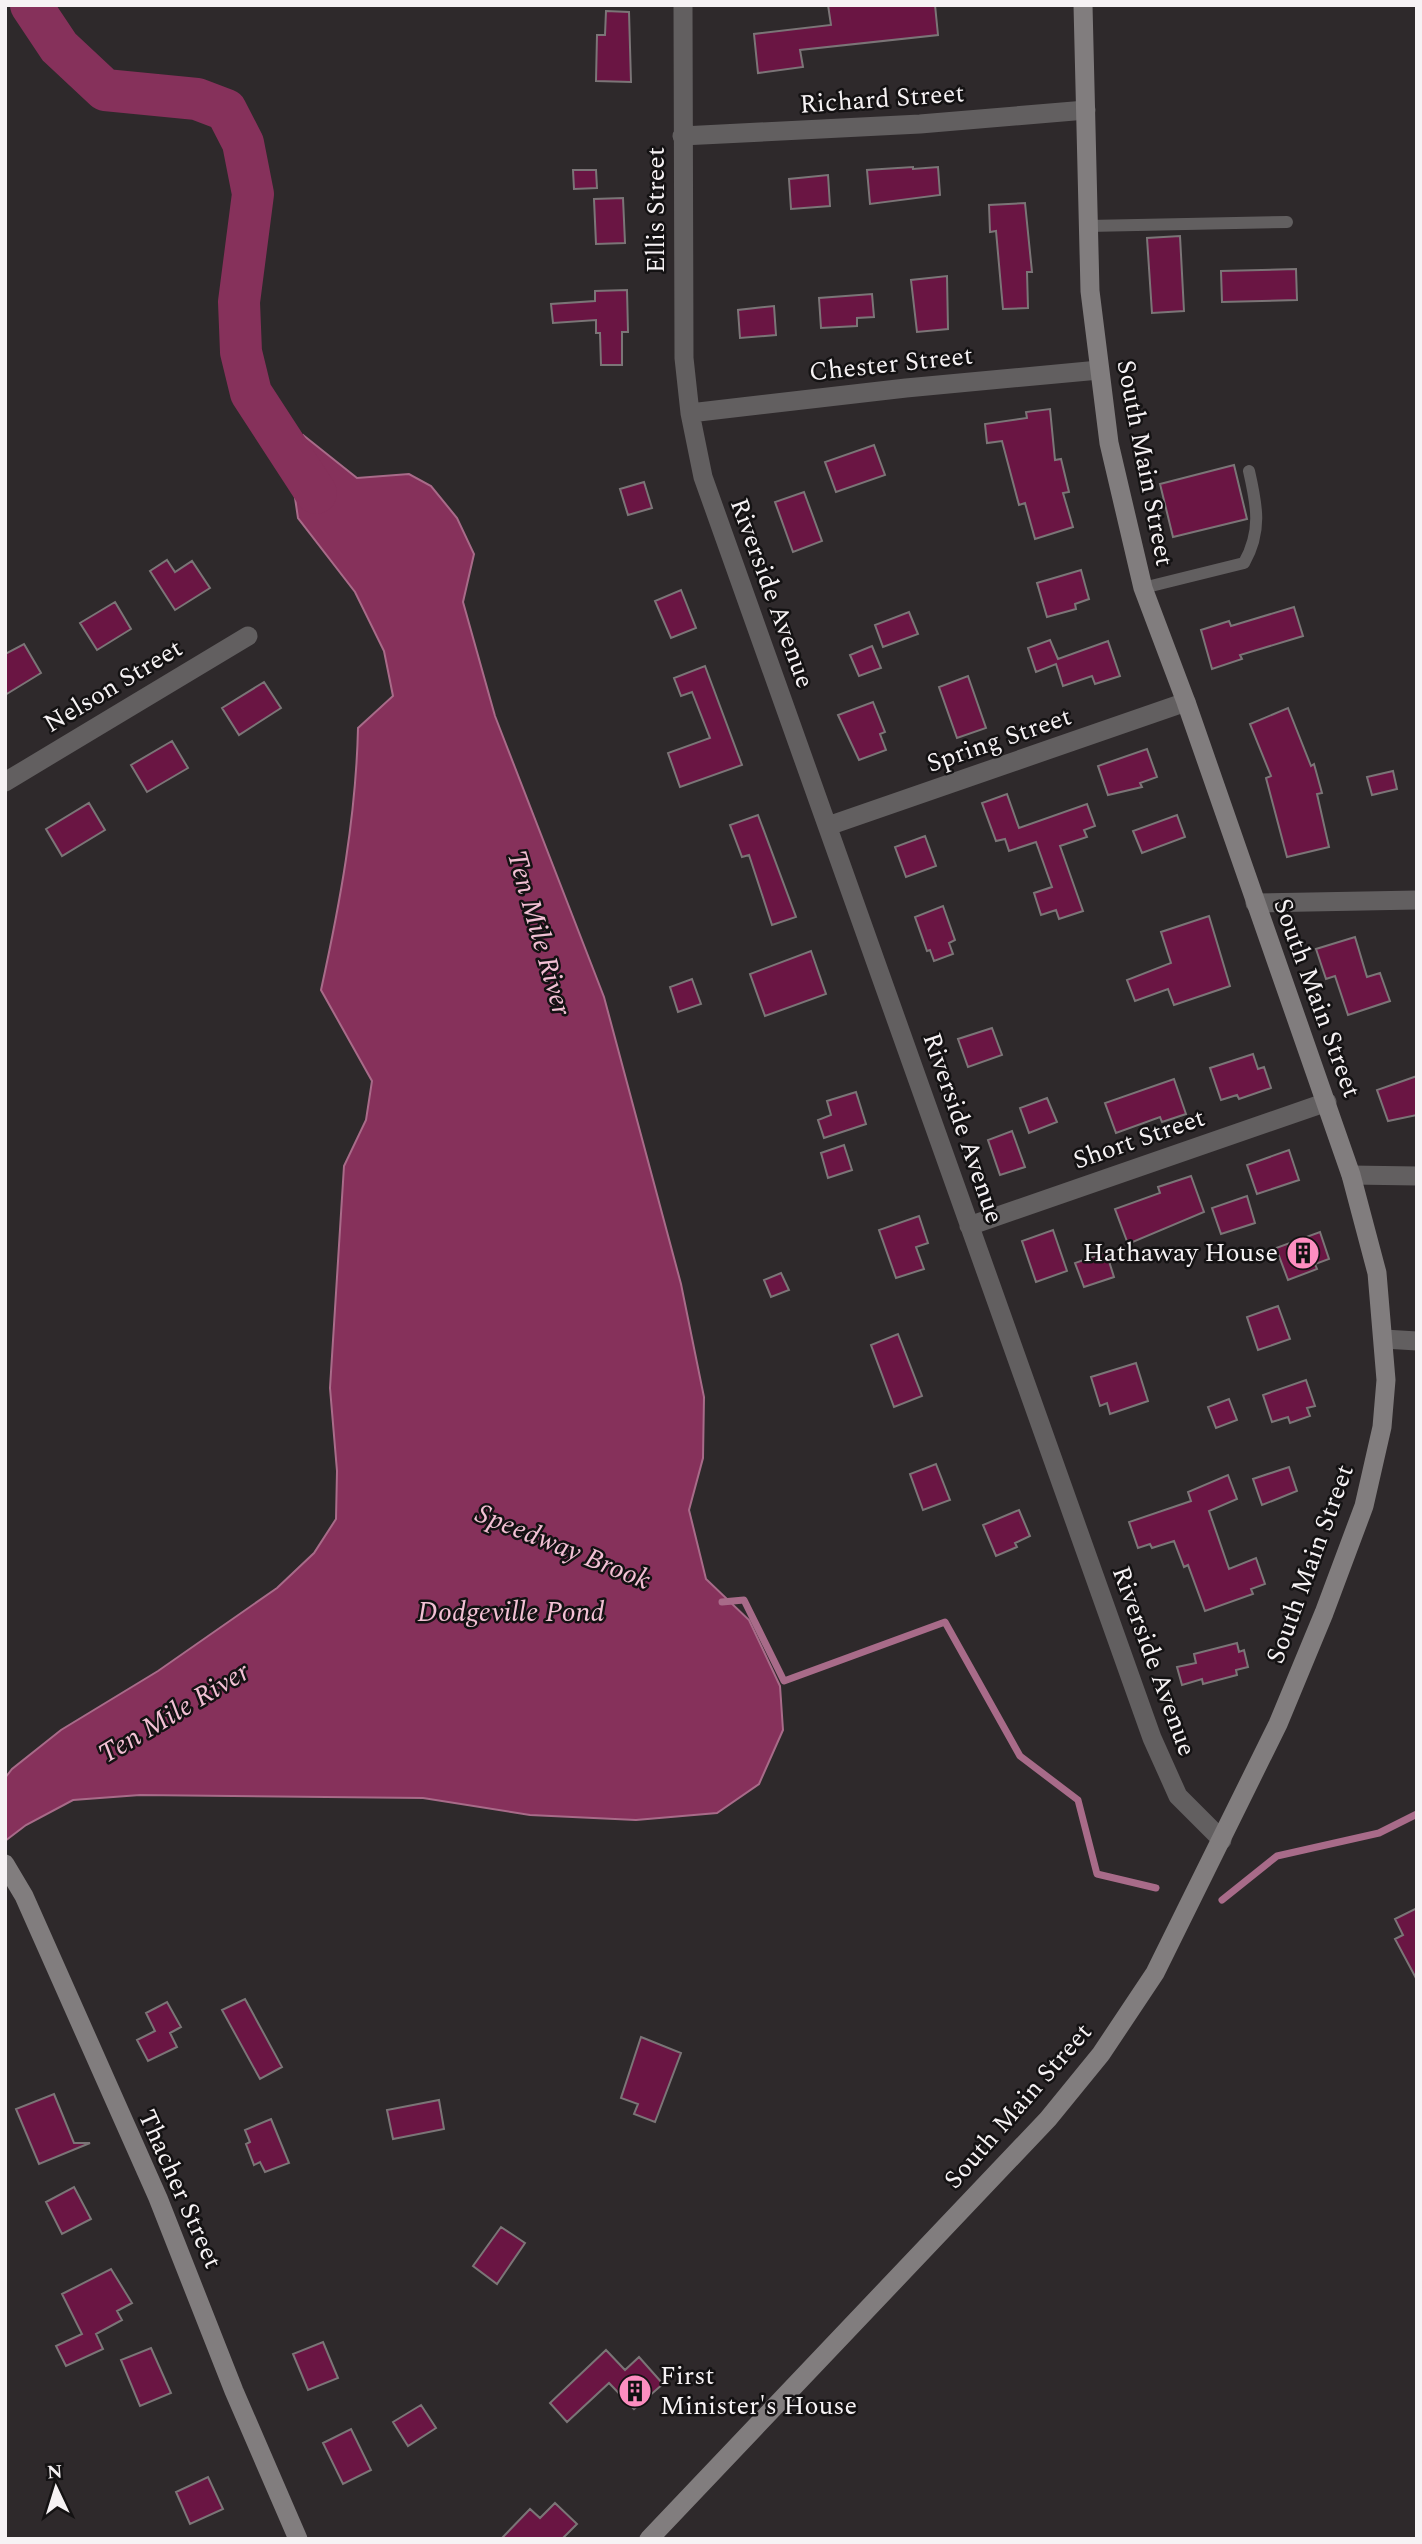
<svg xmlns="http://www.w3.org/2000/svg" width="1422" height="2544" font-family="Spectral,serif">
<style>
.water{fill:#86315b;stroke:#a86b89;stroke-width:2}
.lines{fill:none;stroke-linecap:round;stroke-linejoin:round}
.stream{stroke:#a86b89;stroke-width:7}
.river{stroke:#86315b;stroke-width:42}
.building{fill:#6a1543;stroke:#7b7577;stroke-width:2}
.service{stroke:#625f60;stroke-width:12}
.minor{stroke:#625f60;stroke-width:19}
.secondary{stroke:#817d7e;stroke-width:19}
.labels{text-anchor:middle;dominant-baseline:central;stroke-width:5;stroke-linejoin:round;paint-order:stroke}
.street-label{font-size:26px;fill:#f6f2f4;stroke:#141213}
.poi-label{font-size:26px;fill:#f6f2f4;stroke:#141213;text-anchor:end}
.water-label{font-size:28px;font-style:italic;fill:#f3c1d5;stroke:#141213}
</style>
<rect width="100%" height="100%" fill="#2e292b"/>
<path class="water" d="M 303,435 L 357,478 L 409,474 L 431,486 L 457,518 L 474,554 L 463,602 L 495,716 L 604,997 L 681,1284 L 704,1397 L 703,1458 L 689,1510 L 706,1579 L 749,1620 L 780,1686 L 783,1730 L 759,1784 L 717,1813 L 636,1820 L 530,1815 L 423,1798 L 140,1795 L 73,1800 L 26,1825 L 5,1841 L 5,1778 L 12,1769 L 61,1730 L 158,1671 L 277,1588 L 314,1553 L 336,1519 L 337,1471 L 330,1388 L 344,1166 L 366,1120 L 372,1081 L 321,990 C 340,903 356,817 358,728 L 393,696 L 384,651 L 355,592 L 298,518 L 287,444 Z"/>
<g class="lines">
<path class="stream" d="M 722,1602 L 744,1600 L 784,1681 L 945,1622 L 1020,1756 L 1078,1800 L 1097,1874 L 1156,1888
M 1222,1900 L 1277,1856 L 1379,1833 L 1417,1814"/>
<path class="river" d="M 31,5 L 59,47 L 105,90 L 197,99 L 226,110 L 243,143 L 253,194 L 239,302 L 241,352 L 251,393 L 316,493"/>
</g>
<path class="building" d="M 828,5 L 935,5 L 938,35 L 800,50 L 803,67 L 758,73 L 754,34 L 831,25 Z
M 606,11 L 629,12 L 631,82 L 596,81 L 597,35 L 605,35 Z
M 913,167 L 913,169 L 938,167 L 940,195 L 870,204 L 867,170 Z
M 573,170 L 596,170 L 597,188 L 574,189 Z
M 828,175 L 830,206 L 791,209 L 789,179 Z
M 623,198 L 625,243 L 596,244 L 594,199 Z
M 1025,203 L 1032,272 L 1027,272 L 1028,308 L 1003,309 L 996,231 L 990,232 L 989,205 Z
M 1180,236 L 1184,311 L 1152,313 L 1147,238 Z
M 1296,269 L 1297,300 L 1222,302 L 1221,271 Z
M 947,276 L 948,329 L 917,332 L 911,280 Z
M 627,290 L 628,332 L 622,332 L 622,365 L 601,365 L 600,333 L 596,333 L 596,320 L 553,323 L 551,304 L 595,301 L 595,291 Z
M 872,294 L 874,317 L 857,318 L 857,326 L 821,328 L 819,298 Z
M 774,306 L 776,335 L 740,338 L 738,310 Z
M 1050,409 L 1055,460 L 1061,459 L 1069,492 L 1063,493 L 1073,527 L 1035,539 L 1025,503 L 1019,505 L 1002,441 L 987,443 L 985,424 L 1027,418 L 1026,412 Z
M 874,445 L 885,475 L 836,492 L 825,462 Z
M 1234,465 L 1247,519 L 1173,537 L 1160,484 Z
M 644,482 L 652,508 L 628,515 L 620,489 Z
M 804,492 L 822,541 L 793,552 L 775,502 Z
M 167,560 L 175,572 L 192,561 L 210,588 L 175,610 L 150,571 Z
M 1081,570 L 1089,599 L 1075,604 L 1076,609 L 1047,617 L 1037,583 Z
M 681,590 L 696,628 L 671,638 L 655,601 Z
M 115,602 L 131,629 L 97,650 L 80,623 Z
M 1294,607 L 1303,636 L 1240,655 L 1242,659 L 1212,669 L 1201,630 L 1229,621 L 1231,626 Z
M 909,612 L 918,634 L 883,647 L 875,625 Z
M 1050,640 L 1058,659 L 1108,641 L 1120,676 L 1095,684 L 1092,676 L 1063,686 L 1056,664 L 1036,672 L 1028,648 Z
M 24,644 L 41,673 L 5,695 L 5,654 Z
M 872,646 L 881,668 L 859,676 L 850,655 Z
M 705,666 L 742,765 L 680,787 L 668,753 L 710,738 L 692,692 L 681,696 L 674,678 Z
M 968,676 L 986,728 L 957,738 L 939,687 Z
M 264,682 L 281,708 L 239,735 L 222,708 Z
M 873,702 L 885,732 L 880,734 L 886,750 L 859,760 L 838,715 Z
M 1288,708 L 1311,766 L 1314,764 L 1322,793 L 1317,794 L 1329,847 L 1287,857 L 1266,778 L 1271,776 L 1250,724 Z
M 172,741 L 188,768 L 147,792 L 131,765 Z
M 1147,749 L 1157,777 L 1140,783 L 1142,787 L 1108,795 L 1098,766 Z
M 1393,771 L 1397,789 L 1372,795 L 1367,777 Z
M 1007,794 L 1019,828 L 1087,804 L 1095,826 L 1084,830 L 1087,837 L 1060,846 L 1083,911 L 1059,919 L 1056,910 L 1041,915 L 1034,893 L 1052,887 L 1036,842 L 1009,851 L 1005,839 L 996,841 L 982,803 Z
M 89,803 L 105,830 L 62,856 L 46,829 Z
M 758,815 L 796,917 L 772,925 L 749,855 L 742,857 L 730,825 Z
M 1177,815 L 1185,837 L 1142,853 L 1133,831 Z
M 925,836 L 936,866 L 906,877 L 895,847 Z
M 943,906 L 955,940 L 949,943 L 953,954 L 934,961 L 930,950 L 927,951 L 915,917 Z
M 1209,916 L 1230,986 L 1174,1005 L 1168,989 L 1135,1001 L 1127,980 L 1171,963 L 1161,932 Z
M 1355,937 L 1367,977 L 1380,973 L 1390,1001 L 1348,1015 L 1335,976 L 1326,979 L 1316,949 Z
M 811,951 L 826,994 L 765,1016 L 750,974 Z
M 692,979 L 701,1004 L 678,1012 L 670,987 Z
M 992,1028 L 1002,1055 L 968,1067 L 958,1039 Z
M 1253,1054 L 1258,1069 L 1264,1067 L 1271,1088 L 1239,1099 L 1237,1095 L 1221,1100 L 1210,1068 Z
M 1417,1076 L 1417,1115 L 1388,1121 L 1377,1090 Z
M 1174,1079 L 1186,1114 L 1162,1122 L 1160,1117 L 1116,1133 L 1105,1103 Z
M 856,1092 L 866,1124 L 824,1138 L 818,1120 L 831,1115 L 827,1101 Z
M 1047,1098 L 1057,1122 L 1029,1133 L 1020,1108 Z
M 1012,1131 L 1025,1167 L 1000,1175 L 988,1140 Z
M 844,1145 L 852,1170 L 828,1178 L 821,1153 Z
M 1289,1150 L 1299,1180 L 1257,1194 L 1247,1165 Z
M 1191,1176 L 1204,1212 L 1128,1244 L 1115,1209 L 1160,1193 L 1158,1187 Z
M 1247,1196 L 1255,1223 L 1221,1234 L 1212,1208 Z
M 919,1216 L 928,1243 L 916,1247 L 924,1269 L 896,1278 L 879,1230 Z
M 1053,1230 L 1067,1271 L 1036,1282 L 1022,1241 Z
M 1320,1232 L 1329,1259 L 1315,1264 L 1317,1269 L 1288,1280 L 1276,1248 Z
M 1106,1252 L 1114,1277 L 1084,1287 L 1075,1263 Z
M 781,1273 L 789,1290 L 771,1297 L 764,1280 Z
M 1278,1306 L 1290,1339 L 1258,1350 L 1247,1317 Z
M 898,1334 L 922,1396 L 894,1407 L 871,1345 Z
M 1136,1363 L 1148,1401 L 1110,1414 L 1107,1403 L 1100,1406 L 1091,1377 Z
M 1306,1380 L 1315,1406 L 1307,1408 L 1310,1416 L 1290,1423 L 1288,1417 L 1272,1422 L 1263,1395 Z
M 1229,1399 L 1237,1420 L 1216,1428 L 1208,1407 Z
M 936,1464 L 950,1500 L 923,1510 L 910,1474 Z
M 1289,1467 L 1297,1491 L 1262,1505 L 1253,1479 Z
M 1228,1475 L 1237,1499 L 1209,1511 L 1229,1569 L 1256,1558 L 1265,1584 L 1251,1589 L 1253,1594 L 1205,1611 L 1188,1565 L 1184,1567 L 1174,1541 L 1152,1548 L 1150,1544 L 1138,1548 L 1129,1522 L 1191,1501 L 1188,1492 Z
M 1019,1510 L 1030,1536 L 1015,1543 L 1017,1547 L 996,1556 L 983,1525 Z
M 1237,1643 L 1239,1652 L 1244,1650 L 1248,1667 L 1236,1670 L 1237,1675 L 1203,1684 L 1202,1679 L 1182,1685 L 1177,1667 L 1196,1663 L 1194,1654 Z
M 1417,1908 L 1417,1980 L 1395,1939 L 1403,1935 L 1395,1919 Z
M 245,1999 L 282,2067 L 260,2079 L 222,2010 Z
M 167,2002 L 181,2027 L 170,2033 L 177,2047 L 148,2061 L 137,2040 L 155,2031 L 146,2013 Z
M 641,2037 L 681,2053 L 655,2122 L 634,2114 L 638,2104 L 621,2098 Z
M 54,2094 L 74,2143 L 90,2143 L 39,2164 L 16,2109 Z
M 439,2100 L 444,2129 L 393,2139 L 387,2110 Z
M 271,2119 L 289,2163 L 265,2172 L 260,2162 L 254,2165 L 246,2144 L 250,2142 L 245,2130 Z
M 74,2187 L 91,2219 L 62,2234 L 46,2202 Z
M 501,2227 L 525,2243 L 497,2284 L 473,2266 Z
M 111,2269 L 132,2303 L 117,2311 L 122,2320 L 96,2334 L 103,2349 L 66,2366 L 56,2346 L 82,2334 L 62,2294 Z
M 323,2342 L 338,2378 L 308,2390 L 293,2354 Z
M 151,2348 L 171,2393 L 140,2406 L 121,2360 Z
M 606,2350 L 625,2370 L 639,2357 L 663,2384 L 634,2409 L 609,2383 L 567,2422 L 550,2403 Z
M 421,2405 L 436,2428 L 408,2446 L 393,2422 Z
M 351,2429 L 371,2470 L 343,2484 L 323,2443 Z
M 208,2477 L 223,2509 L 190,2524 L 176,2492 Z
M 555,2503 L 577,2524 L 562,2539 L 501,2539 L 530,2509 L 540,2518 Z"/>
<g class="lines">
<path class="service" d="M 1088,226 L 1287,222
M 1143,588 L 1244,563 C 1262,531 1257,506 1249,471"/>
<path class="minor" d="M 683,5 L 684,358 L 690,413 L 703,477 L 1152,1738 L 1178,1796 L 1222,1840
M 682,136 L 920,124 L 1086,110
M 690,413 L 906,388 L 1099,370
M 5,782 L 248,636
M 828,826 L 1186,702
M 1255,903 L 1417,900
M 1351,1175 L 1417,1176
M 969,1226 L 1327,1102
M 1384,1339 L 1417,1341"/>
<path class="secondary" d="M 5,1864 L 24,1896 L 158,2198 L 234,2391 L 298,2539
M 649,2539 L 1048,2119 L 1101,2054 L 1155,1973 L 1278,1724 L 1324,1613 L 1364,1506 L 1382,1427 L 1386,1380 L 1377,1273 L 1351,1175 L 1186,702 L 1143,588 L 1109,443 L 1090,291 L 1083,5"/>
</g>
<defs>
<symbol id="building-disc" viewBox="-11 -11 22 22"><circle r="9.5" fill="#fd8ec0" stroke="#141213"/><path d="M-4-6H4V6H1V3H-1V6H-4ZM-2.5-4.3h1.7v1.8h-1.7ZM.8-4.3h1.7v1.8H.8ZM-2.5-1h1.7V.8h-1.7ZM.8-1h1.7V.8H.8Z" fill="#111"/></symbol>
</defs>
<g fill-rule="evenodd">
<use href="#building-disc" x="1284" y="1234" width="38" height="38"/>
<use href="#building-disc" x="616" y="2372" width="38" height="38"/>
</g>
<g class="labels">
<g class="street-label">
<text transform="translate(882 99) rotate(-4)">Richard Street</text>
<text transform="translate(656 210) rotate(-90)">Ellis Street</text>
<text transform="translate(891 364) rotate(-6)">Chester Street</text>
<text transform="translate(1145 463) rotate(79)">South Main Street</text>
<text transform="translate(772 593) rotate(70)">Riverside Avenue</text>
<text transform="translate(113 686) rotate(-31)">Nelson Street</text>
<text transform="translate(999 740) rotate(-19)">Spring Street</text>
<text transform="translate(1317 998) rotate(70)">South Main Street</text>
<text transform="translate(963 1128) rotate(71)">Riverside Avenue</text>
<text transform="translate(1139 1139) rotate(-19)">Short Street</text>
<text transform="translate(1310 1564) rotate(-70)">South Main Street</text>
<text transform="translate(1154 1661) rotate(70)">Riverside Avenue</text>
<text transform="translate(1018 2106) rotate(-49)">South Main Street</text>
<text transform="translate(180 2189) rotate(66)">Thacher Street</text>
</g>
<g class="poi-label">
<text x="1278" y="1253">Hathaway House</text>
<text x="660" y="2376" text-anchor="start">First<tspan x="660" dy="30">Minister's House</tspan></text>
</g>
<g class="water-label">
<text transform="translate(539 933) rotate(74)">Ten Mile River</text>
<text transform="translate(563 1547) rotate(22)">Speedway Brook</text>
<text x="511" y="1612">Dodgeville Pond</text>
<text transform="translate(174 1713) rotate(-31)">Ten Mile River</text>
</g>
</g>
<rect width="1422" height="2544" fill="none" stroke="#f6f2f4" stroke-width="14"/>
<g transform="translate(56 2488) rotate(356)" stroke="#141213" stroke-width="5" paint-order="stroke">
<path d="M0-5L12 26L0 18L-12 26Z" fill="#f6f2f4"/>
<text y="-10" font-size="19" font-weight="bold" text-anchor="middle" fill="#f6f2f4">N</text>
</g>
</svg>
